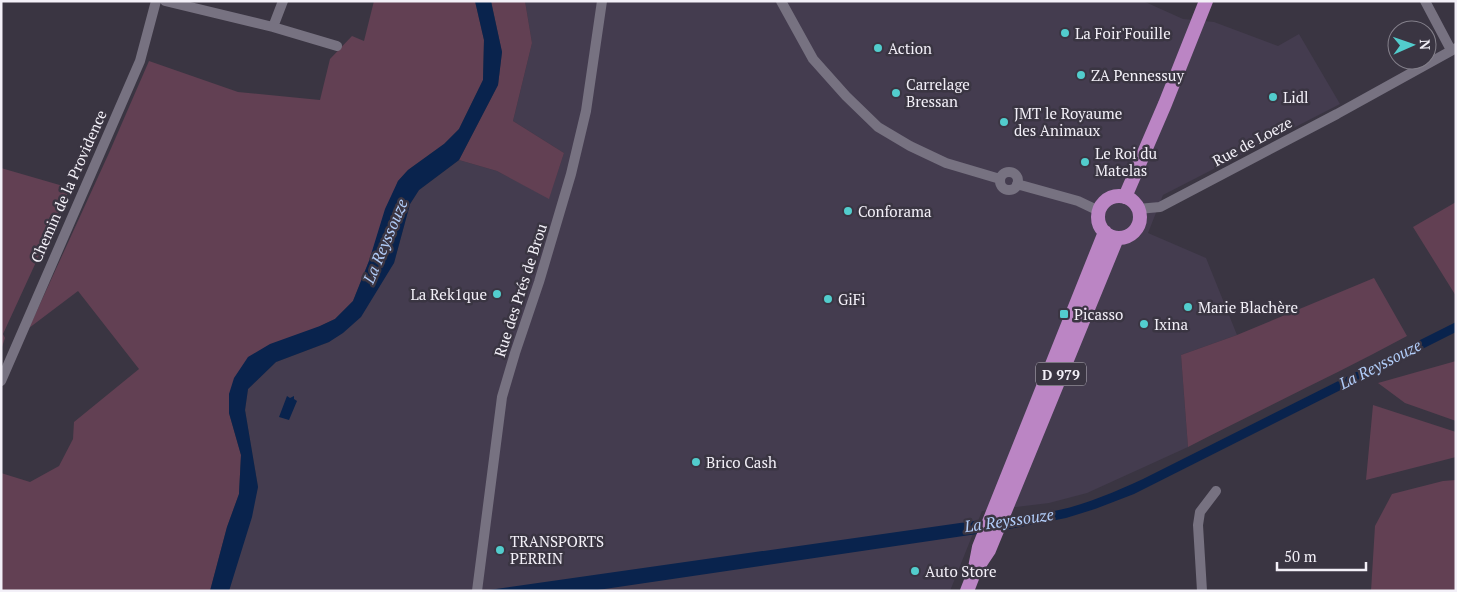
<svg xmlns="http://www.w3.org/2000/svg" width="1457" height="592" font-family="'PT Serif',serif">
<style>
.built{fill:#443c4f}
.green{fill:#624053}
.water{fill:#09234d}
.lines{fill:none;stroke-linecap:round;stroke-linejoin:round}
.minor{stroke:#777281;stroke-width:10}
.primary{stroke:#bb85c4;stroke-width:14}
.poi-dot{fill:#52cdcd;stroke:#3a3542;stroke-width:2}
.labels{text-anchor:middle;dominant-baseline:central;stroke-width:5;stroke-linejoin:round;paint-order:stroke}
.shield{fill:#3a3542;stroke:#bcb8c1;stroke-width:1}
.shield-label{font-size:14px;font-weight:bold;fill:#f3f0f8}
.poi-label{font-size:15px;fill:#f3f0f8;stroke:#3a3542;text-anchor:start}
.street-label{font-size:15px;fill:#f3f0f8;stroke:#3a3542}
.water-label{font-size:16px;font-style:italic;fill:#b1ccf8;stroke:#3a3542}
</style>
<rect width="100%" height="100%" fill="#3a3542"/>
<path class="built" d="M 525,1 L 1143,1 L 1183,19 L 1214,22 L 1278,46 L 1299,34 L 1340,104 L 1163,195 L 1148,233 L 1206,258 L 1237,335 L 1181,355 L 1188,447 L 1087,493 L 1049,503 L 982,511 L 950,591 L 229,591 L 258,487 L 245,410 L 248,389 L 276,362 L 329,342 L 394,263 L 410,204 L 419,190 L 459,160 L 497,171 L 549,198 L 564,153 L 513,121 L 532,43 Z"/>
<path class="green" d="M 374,1 L 475,1 L 484,40 L 483,80 L 459,129 L 444,144 L 408,170 L 398,181 L 369,261 L 353,301 L 335,319 L 320,326 L 229,394 L 229,413 L 241,455 L 239,494 L 227,527 L 210,591 L 1,591 L 1,473 L 30,482 L 59,466 L 73,439 L 74,422 L 139,369 L 78,291 L 29,328 L 109,153 L 149,61 L 238,92 L 320,100 L 330,59 L 352,36 L 364,41 Z
M 491,1 L 525,1 L 532,43 L 513,121 L 564,153 L 549,199 L 497,171 L 459,160 L 498,85 L 502,52 Z
M 1,168 L 70,188 L 3,334 L 5,338 L 1,350 Z
M 1456,202 L 1456,296 L 1413,227 Z
M 1374,278 L 1407,336 C 1335,375 1261,409 1188,447 L 1181,355 L 1237,335 Z
M 1456,361 L 1456,421 L 1405,403 L 1378,383 Z
M 1373,405 L 1456,432 L 1456,457 L 1366,480 Z
M 1456,480 L 1456,591 L 1371,591 L 1375,526 L 1392,494 L 1443,481 Z"/>
<path class="water" d="M 475,1 L 491,1 L 492,6 L 502,52 L 498,85 L 459,160 L 419,190 L 410,204 L 394,263 L 361,317 L 343,333 L 329,342 L 276,362 L 248,389 L 245,410 L 258,487 L 252,517 L 229,591 L 210,591 L 227,527 L 239,494 L 241,455 L 229,413 L 229,394 L 234,378 L 248,357 L 270,344 L 320,326 L 335,319 L 353,301 L 369,261 L 385,209 L 398,181 L 408,170 L 444,144 L 459,129 L 483,80 L 484,40 Z
M 1456,322 L 1456,332 L 1134,494 L 1095,509 L 1066,518 L 1004,530 L 591,591 L 482,591 L 1009,516 C 1022,515 1035,515 1048,512 C 1081,507 1112,493 1143,479 Z
M 287,396 L 290,398 L 294,396 L 294,399 L 297,401 L 289,420 L 279,417 Z"/>
<g class="lines">
<path class="minor" d="M 165,1 L 273,27 L 283,1
M 781,1 L 813,59 L 846,96 L 878,127 L 910,146 L 946,163 L 1000,179
M 1425,1 L 1451,50
M 273,27 L 337,46
M1000 181a9 9 0 1 1 18 0a9 9 0 1 1-18 0Z
M 1017,184 L 1078,201 L 1099,211
M 1138,209 L 1160,207 L 1337,114 L 1456,48
M 1,381 L 140,61 L 156,1
M 477,591 L 502,397 L 515,353 L 539,282 L 571,174 L 586,111 L 602,1
M 1202,591 L 1198,525 L 1200,512 L 1216,491"/>
<path class="primary" d="M1098 217a21 21 0 1 1 42 0a21 21 0 1 1-42 0Z
M 1125,197 L 1165,104 L 1206,1
M 977,568 L 989,550 L 1117,238
M 967,591 L 974,573 L 979,547 L 1105,232"/>
</g>
<g class="poi-dot">
<circle cx="1065" cy="33" r="5"/>
<circle cx="878" cy="48" r="5"/>
<circle cx="1081" cy="75" r="5"/>
<circle cx="896" cy="93" r="5"/>
<circle cx="1273" cy="97" r="5"/>
<circle cx="1004" cy="122" r="5"/>
<circle cx="1085" cy="162" r="5"/>
<circle cx="848" cy="211" r="5"/>
<circle cx="497" cy="294" r="5"/>
<circle cx="828" cy="299" r="5"/>
<circle cx="1188" cy="307" r="5"/>
<rect x="1059" y="309" width="10" height="10" rx="2.5"/>
<circle cx="1144" cy="324" r="5"/>
<circle cx="696" cy="462" r="5"/>
<circle cx="500" cy="550" r="5"/>
<circle cx="915" cy="571" r="5"/>
</g>
<g class="labels">
<rect class="shield" x="1036" y="362.5" width="50" height="23" rx="4"/>
<g class="shield-label">
<text x="1061" y="374">D 979</text>
</g>
<g class="poi-label">
<text x="1075" y="33">La Foir'Fouille</text>
<text x="888" y="48">Action</text>
<text x="1091" y="75">ZA Pennessuy</text>
<text x="906" y="84">Carrelage<tspan x="906" dy="17">Bressan</tspan></text>
<text x="1283" y="97">Lidl</text>
<text x="1014" y="113">JMT le Royaume<tspan x="1014" dy="17">des Animaux</tspan></text>
<text x="1095" y="153">Le Roi du<tspan x="1095" dy="17">Matelas</tspan></text>
<text x="858" y="211">Conforama</text>
<text x="487" y="294" text-anchor="end">La Rek1que</text>
<text x="838" y="299">GiFi</text>
<text x="1198" y="307">Marie Blachère</text>
<text x="1074" y="314">Picasso</text>
<text x="1154" y="324">Ixina</text>
<text x="706" y="462">Brico Cash</text>
<text x="510" y="541">TRANSPORTS<tspan x="510" dy="17">PERRIN</tspan></text>
<text x="925" y="571">Auto Store</text>
</g>
<g class="street-label">
<text transform="translate(1252 141) rotate(-28)">Rue de Loeze</text>
<text transform="translate(68 186) rotate(-66)">Chemin de la Providence</text>
<text transform="translate(520 290) rotate(-72)">Rue des Prés de Brou</text>
</g>
<g class="water-label">
<text transform="translate(385 241) rotate(-67)">La Reyssouze</text>
<text transform="translate(1380 364) rotate(-27)">La Reyssouze</text>
<text transform="translate(1009 520) rotate(-8)">La Reyssouze</text>
</g>
</g>
<rect width="1457" height="592" fill="none" stroke="#f3f0f8" stroke-width="5"/>
<g transform="translate(1412 45) rotate(88)"><circle r="24" fill="#3a3542" stroke="#84808b"/>
<path d="M0-4L9 19L0 12L-9 19Z" fill="#52cdcd"/>
<text y="-8" font-size="14" font-weight="bold" text-anchor="middle" fill="#f3f0f8">N</text>
</g>
<path d="M1277 562v8h89v-8" fill="none" stroke="#f3f0f8" stroke-width="2.5"/>
<text x="1284" y="562" font-size="15" fill="#f3f0f8" stroke="#3a3542" stroke-width="4" paint-order="stroke">50 m</text>
</svg>
